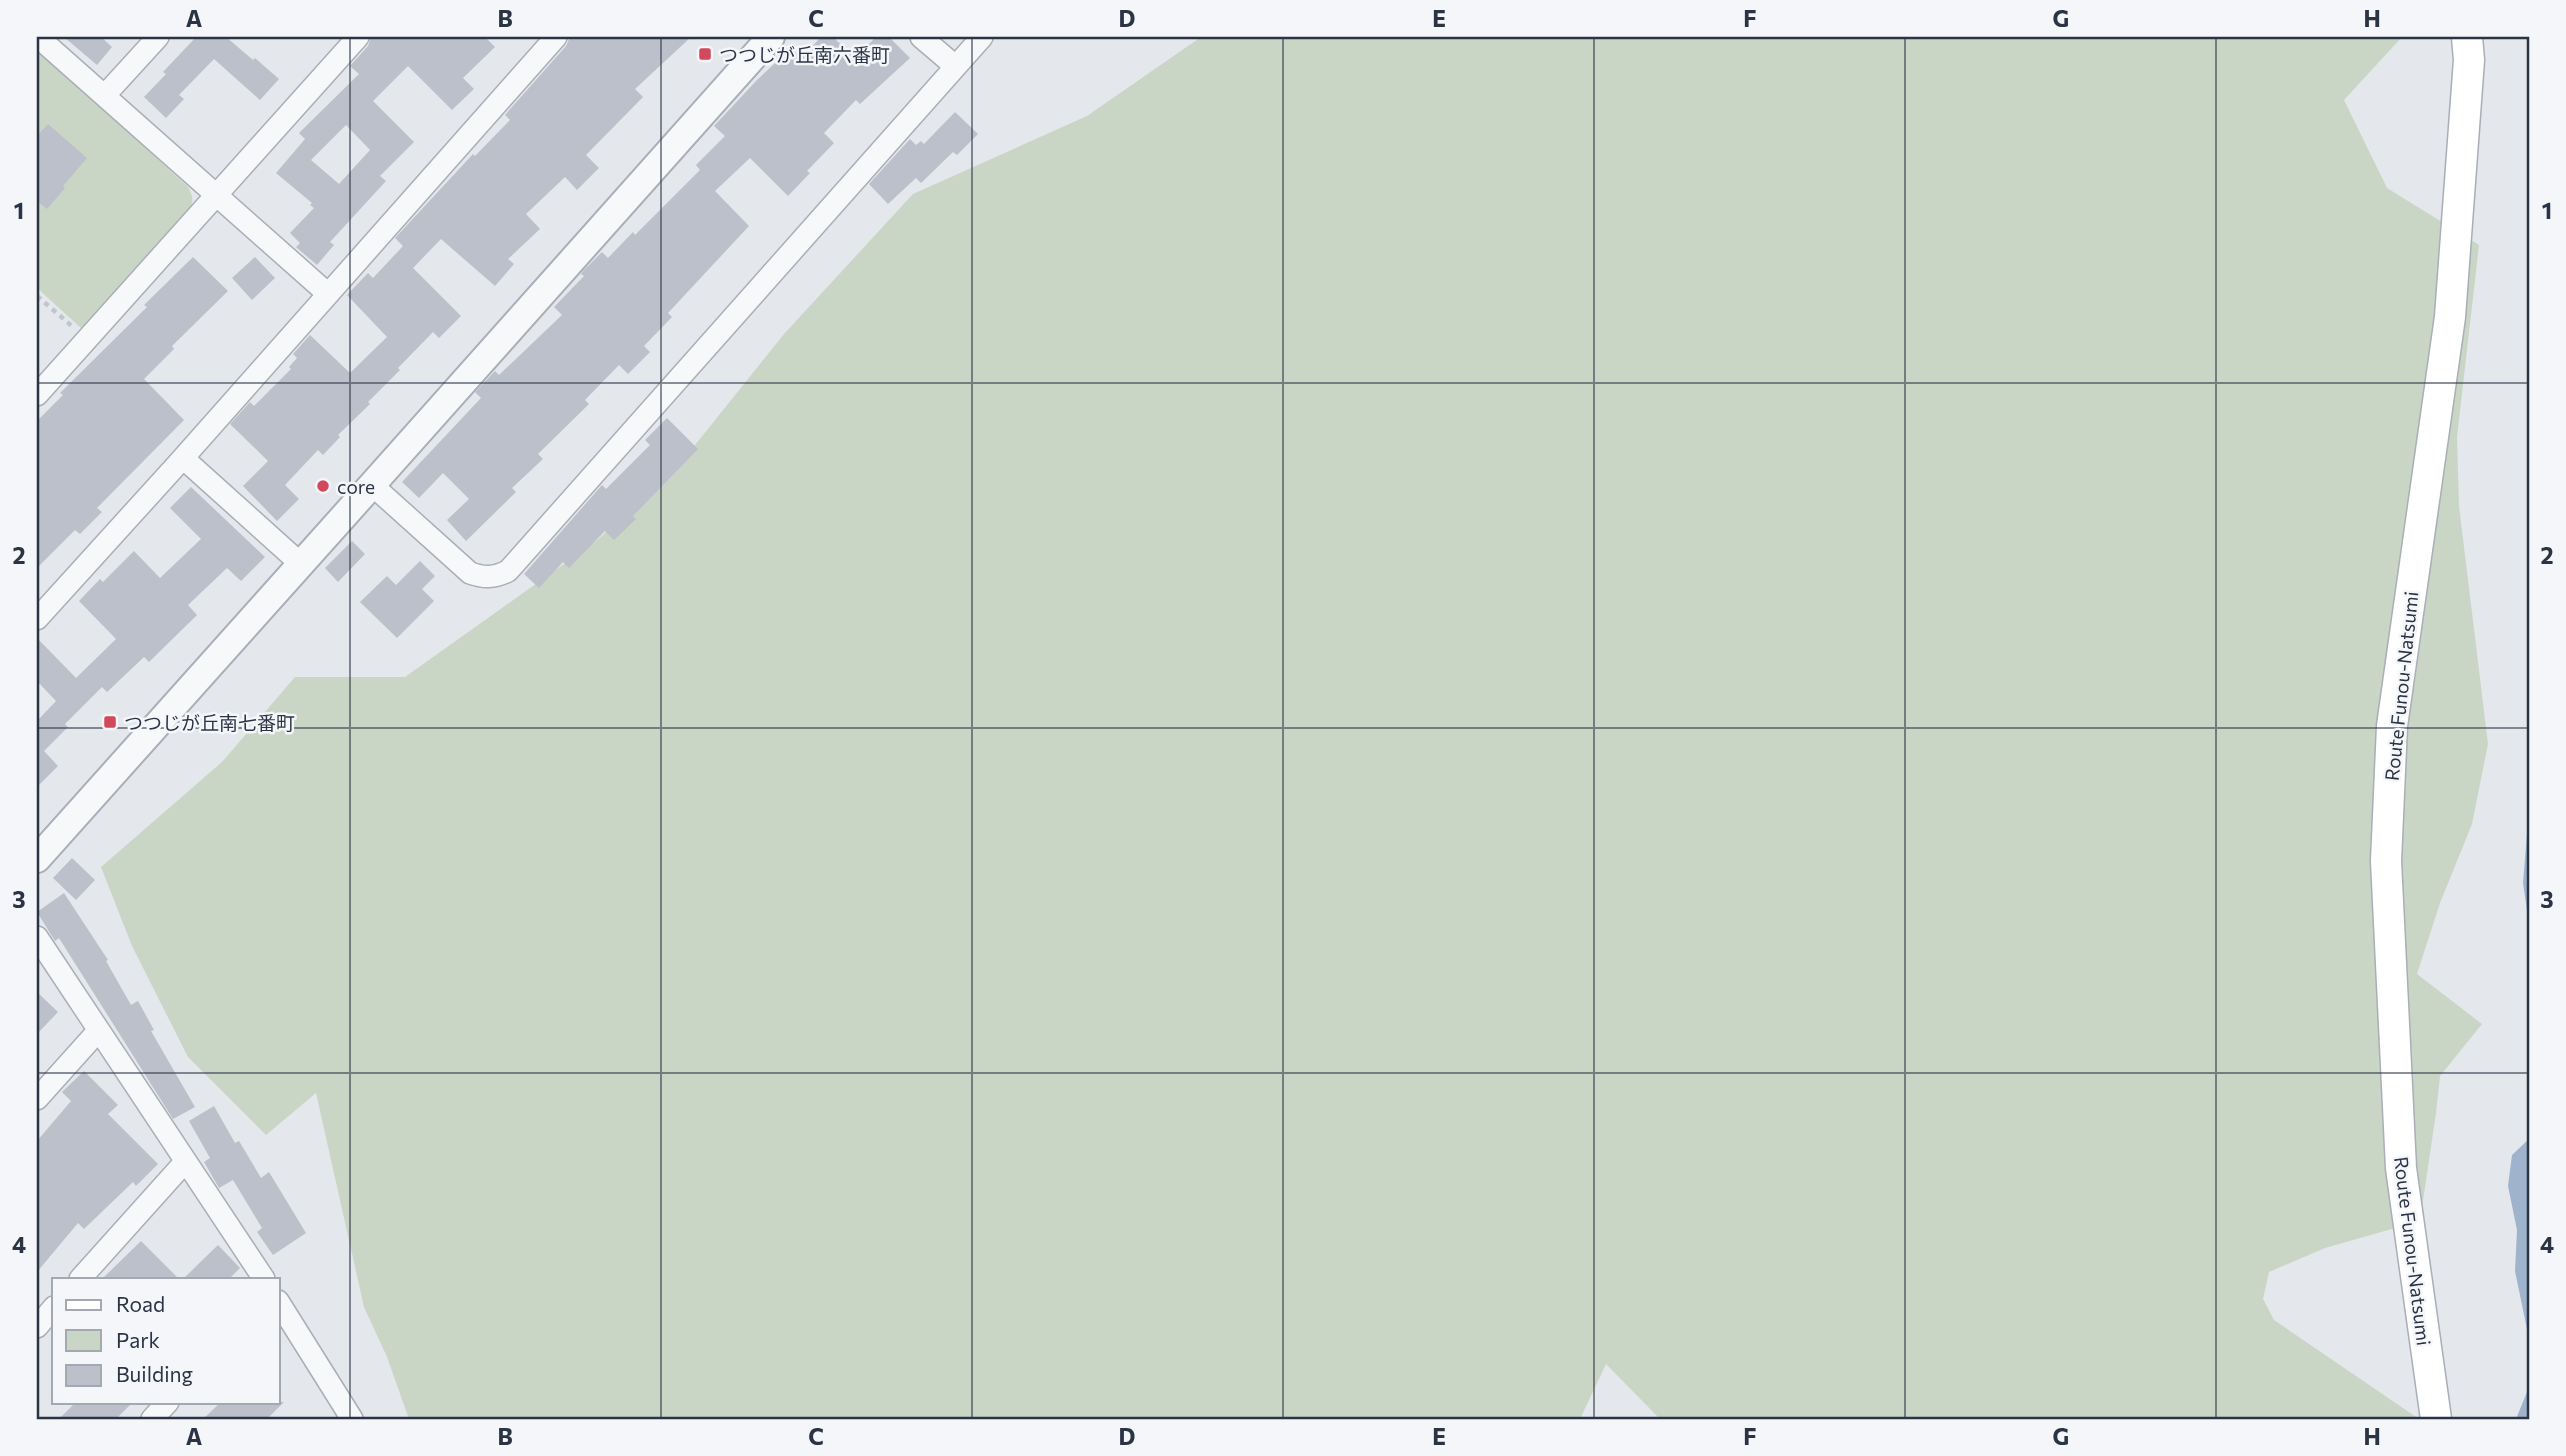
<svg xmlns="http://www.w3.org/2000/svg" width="2566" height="1456" font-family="Commissioner,'Noto Sans JP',sans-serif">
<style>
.green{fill:#c9d6c5}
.water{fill:#9fb4cc}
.building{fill:#bbc0ca;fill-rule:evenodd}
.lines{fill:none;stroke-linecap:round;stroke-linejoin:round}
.minor-casing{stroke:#a9aeb7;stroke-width:24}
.tertiary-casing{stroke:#a9aeb7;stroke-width:30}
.secondary-casing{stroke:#a9aeb7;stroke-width:33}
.path{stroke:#c2c5cb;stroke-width:4.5;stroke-dasharray:5 5;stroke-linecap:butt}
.minor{stroke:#f7f8fa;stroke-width:21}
.tertiary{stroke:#f7f8fa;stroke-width:26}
.secondary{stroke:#fff;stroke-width:30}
.grid{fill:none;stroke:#2b3445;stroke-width:2;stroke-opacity:0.55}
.poi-dot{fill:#d1495b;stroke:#f4f6f9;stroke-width:2.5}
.labels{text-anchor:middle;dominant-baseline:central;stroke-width:5;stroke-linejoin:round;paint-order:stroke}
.poi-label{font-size:19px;fill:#2b3445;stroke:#f4f6f9;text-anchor:start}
.street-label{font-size:19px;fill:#2b3445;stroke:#f4f6f9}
.neatline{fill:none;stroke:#2b3445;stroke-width:2.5}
.grid-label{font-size:23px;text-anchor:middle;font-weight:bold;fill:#2b3445}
</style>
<rect width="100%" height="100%" fill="#e4e7ec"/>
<path class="green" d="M 1201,37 L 2402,37 L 2344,100 L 2387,188 L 2479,245 L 2457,437 L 2459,506 L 2488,744 L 2472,824 L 2440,903 L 2417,974 L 2482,1024 L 2440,1076 L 2436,1113 L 2420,1221 L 2325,1248 L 2269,1272 L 2263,1299 L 2274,1320 L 2419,1419 L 1660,1419 L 1606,1364 L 1580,1419 L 409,1419 L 387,1357 L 364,1307 L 316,1093 L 266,1135 L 188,1057 L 132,946 L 101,867 L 222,762 L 295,677 L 405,677 L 596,541 L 671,475 L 784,334 L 913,194 L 1087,116 Z
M 37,49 L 188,187 C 193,196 194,201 189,211 L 81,328 L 37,288 Z"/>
<path class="water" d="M 2529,809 L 2529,924 L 2523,883 Z
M 2529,1139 L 2529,1339 L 2515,1271 L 2517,1230 L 2508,1186 L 2512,1155 Z
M 2529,1387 L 2529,1419 L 2516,1419 Z"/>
<path class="building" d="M 64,37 L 101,37 L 112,47 L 97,65 Z
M 196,37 L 226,37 L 253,60 L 255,58 L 279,79 L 260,100 L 214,59 L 179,95 L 184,99 L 166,118 L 144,97 L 166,74 L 163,72 Z
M 371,37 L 485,37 L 495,47 L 463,78 L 474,89 L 452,110 L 408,66 L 373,101 L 414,142 L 380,176 L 386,181 L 330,242 L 334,245 L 317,265 L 296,247 L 300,243 L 290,233 L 314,208 L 310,205 L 312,203 L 276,173 L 305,139 L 299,133 L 359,74 L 350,66 L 368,46 ZM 346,125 L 370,150 L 339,184 L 311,160 Z
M 570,37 L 691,37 L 635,89 L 643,97 L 586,155 L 599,168 L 577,190 L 565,177 L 526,214 L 540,229 L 508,259 L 514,264 L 495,286 L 441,239 L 413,268 L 461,316 L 439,338 L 433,332 L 398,368 L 400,370 L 368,402 L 370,404 L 338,435 L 340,437 L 323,455 L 318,450 L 285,485 L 299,499 L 277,521 L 243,486 L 268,461 L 230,424 L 250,402 L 254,406 L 291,369 L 289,367 L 297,358 L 293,354 L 310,335 L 350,373 L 387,337 L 347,295 L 368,273 L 373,278 L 403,246 L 395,238 L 473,154 L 475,156 L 510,120 L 505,115 L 566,46 Z
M 821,37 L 833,37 L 855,58 L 876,37 L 889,37 L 910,58 L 860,104 L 856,100 L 824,133 L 834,143 L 807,171 L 810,173 L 788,196 L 750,158 L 715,191 L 749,226 L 668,313 L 672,317 L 644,346 L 650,352 L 628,374 L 619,365 L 585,400 L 589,404 L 538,454 L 543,459 L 512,488 L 516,492 L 466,541 L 447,520 L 469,499 L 443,473 L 419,498 L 402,482 L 481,398 L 475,392 L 495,371 L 499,375 L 562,315 L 554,307 L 584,276 L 581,274 L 584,270 L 602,252 L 608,258 L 633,232 L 635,235 L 700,170 L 696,165 L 725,136 L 714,126 L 757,80 L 791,48 L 801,58 Z
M 955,112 L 978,134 L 957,155 L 953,152 L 921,183 L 916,178 L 888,204 L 869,184 L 910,139 L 916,145 L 921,141 L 924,144 Z
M 48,124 L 87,158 L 63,186 L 65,188 L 47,209 L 37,201 L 37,136 Z
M 193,257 L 228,291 L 172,346 L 174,349 L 144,379 L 184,420 L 97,508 L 102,512 L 80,534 L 75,530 L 37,568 L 37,421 L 63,395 L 60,393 L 147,307 L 144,305 Z
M 255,257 L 275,278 L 252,300 L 232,278 Z
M 667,418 L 698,449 L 633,516 L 636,519 L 614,540 L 605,531 L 569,568 L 563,562 L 539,588 L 524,574 L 602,485 L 606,489 L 650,445 L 645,440 Z
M 191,487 L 265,557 L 241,581 L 227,568 L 188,605 L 197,615 L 149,662 L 144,657 L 107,692 L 102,687 L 65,724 L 68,727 L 44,751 L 58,766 L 37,787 L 37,721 L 56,701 L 37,681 L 37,638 L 76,678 L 116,639 L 79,601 L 100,579 L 103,582 L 134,551 L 160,578 L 201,539 L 170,508 Z
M 352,541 L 365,554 L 338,582 L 325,568 Z
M 420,561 L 435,576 L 422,589 L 434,601 L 397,638 L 360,602 L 387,576 L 396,585 Z
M 72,858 L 95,880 L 76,900 L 53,878 Z
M 64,893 L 108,960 L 106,961 L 131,1005 L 138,1001 L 154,1030 L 151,1031 L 195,1107 L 173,1119 L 59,938 L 55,941 L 37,912 Z
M 37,992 L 58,1012 L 37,1034 Z
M 84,1071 L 118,1105 L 108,1114 L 158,1164 L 136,1186 L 133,1182 L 84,1229 L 78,1223 L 37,1272 L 37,1141 L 71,1101 L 62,1092 Z
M 214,1106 L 235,1143 L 239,1141 L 261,1178 L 269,1172 L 306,1233 L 273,1255 L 257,1232 L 262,1228 L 233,1180 L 219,1188 L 204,1162 L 210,1158 L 189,1121 Z
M 141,1241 L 179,1279 L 102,1279 Z
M 218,1245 L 240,1268 L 229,1279 L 183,1279 Z
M 76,1402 L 133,1402 L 116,1419 L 59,1419 Z
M 221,1402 L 284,1402 L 267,1419 L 203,1419 Z"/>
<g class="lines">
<defs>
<path id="minor" d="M 38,37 L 328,294
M 921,37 L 955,66
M 105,95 L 158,37
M 37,395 L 358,37
M 183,458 L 556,37
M 371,484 L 470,573 C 484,578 494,578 508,571 L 982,37
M 37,619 L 183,458 L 302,565
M 37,937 L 264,1279
M 37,1099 L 98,1031
M 80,1279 L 185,1162
M 278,1301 L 352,1419
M 37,1327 L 54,1307
M 152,1419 L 168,1402"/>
<path id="tertiary" d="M 37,859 C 283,586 526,311 771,37"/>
<path id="secondary" d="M 2436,1419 L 2401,1168 L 2386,861 L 2392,726 L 2450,317 L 2469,60 L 2467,37"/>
</defs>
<use href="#minor" class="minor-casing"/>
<use href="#tertiary" class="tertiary-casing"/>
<use href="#secondary" class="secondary-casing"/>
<path class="path" d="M 37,296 L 73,327"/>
<use href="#minor" class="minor"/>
<use href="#tertiary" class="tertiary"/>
<use href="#secondary" class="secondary"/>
</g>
<path class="grid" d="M 350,37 L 350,1419M 661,37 L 661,1419M 972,37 L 972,1419M 1283,37 L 1283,1419M 1594,37 L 1594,1419M 1905,37 L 1905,1419M 2216,37 L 2216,1419M 37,383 L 2529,383M 37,728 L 2529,728M 37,1073 L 2529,1073"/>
<g class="poi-dot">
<rect x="698" y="47" width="14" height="14" rx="3.5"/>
<circle cx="323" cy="486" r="7"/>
<rect x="103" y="715" width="14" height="14" rx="3.5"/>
</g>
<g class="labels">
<g class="poi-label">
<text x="719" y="54">つつじが丘南六番町</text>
<text x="337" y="486">core</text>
<text x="124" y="722">つつじが丘南七番町</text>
</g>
<g class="street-label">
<text transform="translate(2401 686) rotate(-84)">Route Funou-Natsumi</text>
<text transform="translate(2413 1251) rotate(83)">Route Funou-Natsumi</text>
</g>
</g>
<rect width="2566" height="1456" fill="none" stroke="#f4f6f9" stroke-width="77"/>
<rect x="52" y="1278" width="228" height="126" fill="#f4f6f9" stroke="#a4a8b1" stroke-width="2"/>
<rect x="66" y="1300" width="35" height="10" fill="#ffffff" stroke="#a4a8b1" stroke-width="2"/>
<text x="116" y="1312" font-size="21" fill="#2b3445">Road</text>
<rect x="66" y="1330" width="35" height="21" fill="#c9d6c5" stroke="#a4a8b1" stroke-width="2"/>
<text x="116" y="1348" font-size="21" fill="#2b3445">Park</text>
<rect x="66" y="1365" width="35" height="21" fill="#bbc0ca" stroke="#a4a8b1" stroke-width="2"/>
<text x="116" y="1382" font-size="21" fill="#2b3445">Building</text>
<rect x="38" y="38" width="2490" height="1380" class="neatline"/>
<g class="grid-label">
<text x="194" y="27">A</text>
<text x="505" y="27">B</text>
<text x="816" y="27">C</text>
<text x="1127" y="27">D</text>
<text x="1439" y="27">E</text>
<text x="1750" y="27">F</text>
<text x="2061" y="27">G</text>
<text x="2372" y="27">H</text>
<text x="19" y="219">1</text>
<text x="2547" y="219">1</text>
<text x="19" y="564">2</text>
<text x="2547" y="564">2</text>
<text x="19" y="908">3</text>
<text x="2547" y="908">3</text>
<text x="19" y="1253">4</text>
<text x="2547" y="1253">4</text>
<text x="194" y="1445">A</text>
<text x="505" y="1445">B</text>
<text x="816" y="1445">C</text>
<text x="1127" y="1445">D</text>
<text x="1439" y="1445">E</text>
<text x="1750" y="1445">F</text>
<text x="2061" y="1445">G</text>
<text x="2372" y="1445">H</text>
</g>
</svg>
